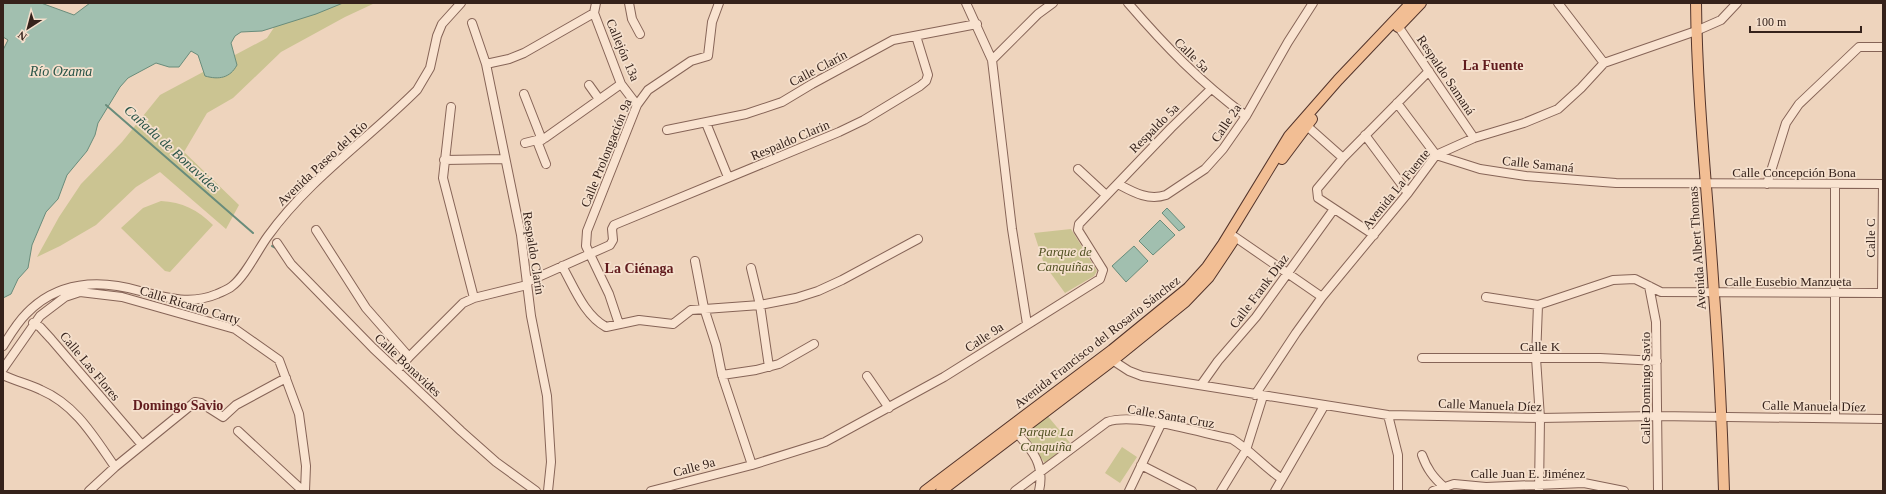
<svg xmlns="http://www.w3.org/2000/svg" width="1886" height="494" font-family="Georgia,serif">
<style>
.green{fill:#cbc492}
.water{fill:#a1bfaf;stroke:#698c7b}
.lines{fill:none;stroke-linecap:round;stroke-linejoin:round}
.stream{stroke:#698c7b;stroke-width:2}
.minor-casing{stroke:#866457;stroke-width:10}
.major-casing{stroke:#53342b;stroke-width:12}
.minor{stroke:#f9e3d0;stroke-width:8}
.major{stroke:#f2be94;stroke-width:10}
.labels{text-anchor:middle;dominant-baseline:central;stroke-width:3.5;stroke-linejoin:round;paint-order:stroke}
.street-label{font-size:13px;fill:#35221b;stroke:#f5e0cd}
.park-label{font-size:13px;font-style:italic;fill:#515122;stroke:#f5e0cd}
.neighbourhood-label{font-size:14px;font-weight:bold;fill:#611b1d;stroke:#f5e0cd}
.water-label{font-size:14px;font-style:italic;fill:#2a5548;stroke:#f5e0cd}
</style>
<rect width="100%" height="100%" fill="#eed4bd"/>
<path class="green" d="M 310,3 L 375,3 L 345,17 L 281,52 L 233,98 L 207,113 L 184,152 L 239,205 L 226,229 L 160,172 L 136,187 L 96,225 L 60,246 L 37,257 L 59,217 L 81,184 L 122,142 L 160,95 L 267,38 L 279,20 Z
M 161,201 C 182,202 198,210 213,225 L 170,272 L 165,271 L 121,228 L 143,208 Z
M 1071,229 L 1097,271 L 1094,276 L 1065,293 L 1044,264 L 1034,233 Z
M 1046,414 L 1071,444 L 1045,463 L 1021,431 Z
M 1122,447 L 1137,457 L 1120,483 L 1105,473 Z"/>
<path class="water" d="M 3,3 L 41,3 L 74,15 L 90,3 L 343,3 L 316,14 L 262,31 L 241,32 L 235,36 L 231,43 L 237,65 C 230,78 219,80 205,76 L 198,55 L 191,51 L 179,67 L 169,67 L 156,63 L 128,78 L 120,87 L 98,123 L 95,135 L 87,151 L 67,175 L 58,199 L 46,212 L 32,245 L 28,268 L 18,279 L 11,294 L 3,298 L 3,50 L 8,40 L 3,37 Z
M 1167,208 L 1185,227 L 1179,231 L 1162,213 Z
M 1160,220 L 1175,235 L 1153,255 L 1139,241 Z
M 1134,246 L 1148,261 L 1126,282 L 1112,266 Z"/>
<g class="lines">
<path class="stream" d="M 106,105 L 253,233
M 272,246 L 276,248"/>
<defs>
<path id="minor" d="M 596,3 L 594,13 L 621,84 L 637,105
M 629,3 L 632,19 L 640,34
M 966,3 L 992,60 L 1012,229 L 1027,324
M 1128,3 C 1166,47 1199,81 1246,116
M 1558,3 L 1604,63
M 472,23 L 486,64 L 521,235 L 531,316 L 547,396 L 551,462 L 548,491
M 1398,26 L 1474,138
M 992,60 L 1038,14 L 1053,3
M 486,64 L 509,59 L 524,53 L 594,13
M 589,85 L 599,99
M 524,94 L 542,140
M 1397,103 L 1436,155 L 1480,169 L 1526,176 L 1616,183 L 1883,184
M 451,107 L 443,178 L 474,298
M 706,123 L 728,177
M 1307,126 L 1343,158
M 667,130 L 746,114 L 782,102 L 812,84 L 893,40 L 977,24
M 1365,135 L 1408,193
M 537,141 L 546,164
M 525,143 L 545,138 L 621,84
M 444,160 L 505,159
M 1078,169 L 1106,195
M 1118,184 C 1133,192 1148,201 1166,195 L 1205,169 L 1223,149 L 1246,116 L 1288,42 L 1313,3
M 1767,184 L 1786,123 L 1799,104 L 1859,47 L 1883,47
M 316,230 L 366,308 L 409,357 L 397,370
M 1374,235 L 1318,198 L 1317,189 L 1343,158 L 1429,71
M 1235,237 L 1322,297
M 277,243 L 291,264 L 373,348 L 461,431 L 496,462 L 536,491
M 695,261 L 704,308 L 716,345 L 722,375 L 752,465
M 562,266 C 574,287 584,315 606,327 L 639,320 L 673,324 L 691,310 L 760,305 L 796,298 L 818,291 L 842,280 L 918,239
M 751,268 L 760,305 L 769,367
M 527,282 L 610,245 L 613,240 L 612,229 L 614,225 L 839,132 L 864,120 L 920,86 L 926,81 L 928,75 L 916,36
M 1649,286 L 1656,322 L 1658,491
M 1882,293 L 1883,184
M 1486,297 L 1538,305 L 1613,280 L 1635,279 L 1661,292 L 1883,293
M 1538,305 L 1536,358 L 1540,418 L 1539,491
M 33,323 L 40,327 L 51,339 L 142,445
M 619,324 L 609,294 L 586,246 L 587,231 L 637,105 L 648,90 L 691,61 L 708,56 L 712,22 L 719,3
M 3,346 C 10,335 17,323 26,314 C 57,281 99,279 140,291 C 167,298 191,305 217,294 C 221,292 227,290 231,287 C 245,277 257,251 268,236 C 309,179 368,139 417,90 L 430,68 L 437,36 L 442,24 L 461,3
M 409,357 L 463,303 L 474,298 L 527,285
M 1109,358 L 1129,371 L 1142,376 L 1388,415 L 1540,418 L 1657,416 L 1883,419
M 1422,358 L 1600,358 L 1657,361
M 3,369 L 40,316 L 65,297 L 80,292 L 122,297 L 235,329 L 279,360 L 299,414 L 306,466 L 305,491
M 3,375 C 15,381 29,384 41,390 C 76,405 94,437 115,467
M 722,375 L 756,370 L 779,364 L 814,344
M 867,376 L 889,408
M 1201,385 L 1218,361 L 1256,317 L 1334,209
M 1255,395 L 1296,333 L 1322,297 L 1408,193 L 1436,155 L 1474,138 L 1524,123 L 1558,109 L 1581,88 L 1604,63 L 1696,31 L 1721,20 L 1737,3
M 1388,415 L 1398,455 L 1398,491
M 1835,418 L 1835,184
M 238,431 L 303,491
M 1017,433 C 1033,451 1045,465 1039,491
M 1422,455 C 1427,469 1433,477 1444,487
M 1141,465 L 1192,491
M 89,491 L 115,467 L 195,402 L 201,403 L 223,417 L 236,405 L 286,378
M 651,491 L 752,465 L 825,442 L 944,377 L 1100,279 L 1103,270 L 1078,230 L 1079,224 L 1171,128 L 1211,89
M 1015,491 L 1107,422 C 1135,412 1201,433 1232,439 C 1250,450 1264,467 1282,479
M 1129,491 L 1161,424
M 1221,491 L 1246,450 L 1263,396
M 1275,491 L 1324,406
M 1433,491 L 1454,484 L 1486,487 L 1584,483 L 1624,491"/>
<path id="major" d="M 1696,3 C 1697,100 1708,197 1714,294 C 1719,360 1722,425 1724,491
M 1398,27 L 1421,3
M 1282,159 L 1312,119
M 925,491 L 1112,350 L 1188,288 L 1207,267 L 1223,244 L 1289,136 L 1338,80 L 1411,3
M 941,491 L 1112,361 L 1185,302 L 1209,277 L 1233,241"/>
</defs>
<use href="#minor" class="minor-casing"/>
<use href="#major" class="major-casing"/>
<use href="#minor" class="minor"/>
<use href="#major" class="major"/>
</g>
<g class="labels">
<g class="street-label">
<text transform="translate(623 50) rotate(67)">Callejón 13a</text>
<text transform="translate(1192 55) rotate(44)">Calle 5a</text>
<text transform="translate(818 68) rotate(-28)">Calle Clarín</text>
<text transform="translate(1446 75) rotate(56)">Respaldo Samaná</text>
<text transform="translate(1226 123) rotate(-56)">Calle 2a</text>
<text transform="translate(1154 128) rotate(-45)">Respaldo 5a</text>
<text transform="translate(790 140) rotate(-23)">Respaldo Clarin</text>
<text transform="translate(606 153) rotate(-68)">Calle Prolongación 9a</text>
<text transform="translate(322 163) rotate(-43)">Avenida Paseo del Río</text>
<text transform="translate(1538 164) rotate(6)">Calle Samaná</text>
<text x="1794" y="172">Calle Concepción Bona</text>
<text transform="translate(1396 189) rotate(-51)">Avenida La Fuente</text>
<text transform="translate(1870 238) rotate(-90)">Calle C</text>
<text transform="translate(1697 248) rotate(-94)">Avenida Albert Thomas</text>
<text transform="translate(534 253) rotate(81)">Respaldo Clarín</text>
<text x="1788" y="281">Calle Eusebio Manzueta</text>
<text transform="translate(1259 291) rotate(-53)">Calle Frank Díaz</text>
<text transform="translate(190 305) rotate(17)">Calle Ricardo Carty</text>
<text transform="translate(984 337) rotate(-33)">Calle 9a</text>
<text transform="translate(1097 342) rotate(-38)">Avenida Francisco del Rosario Sánchez</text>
<text x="1540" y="346">Calle K</text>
<text transform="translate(408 365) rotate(43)">Calle Bonavides</text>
<text transform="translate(90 366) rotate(50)">Calle Las Flores</text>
<text transform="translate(1645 388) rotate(-90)">Calle Domingo Savio</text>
<text transform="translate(1490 405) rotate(2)">Calle Manuela Díez</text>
<text transform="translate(1814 406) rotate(1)">Calle Manuela Díez</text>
<text transform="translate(1171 416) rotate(10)">Calle Santa Cruz</text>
<text transform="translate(694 467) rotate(-15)">Calle 9a</text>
<text x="1528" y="473">Calle Juan E. Jiménez</text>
</g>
<g class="park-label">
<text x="1065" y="251">Parque de<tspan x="1065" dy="15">Canquiñas</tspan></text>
<text x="1046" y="431">Parque La<tspan x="1046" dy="15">Canquiña</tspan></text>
</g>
<g class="neighbourhood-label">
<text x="1493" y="65">La Fuente</text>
<text x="639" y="268">La Ciénaga</text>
<text x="178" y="405">Domingo Savio</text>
</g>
<g class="water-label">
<text x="61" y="71">Río Ozama</text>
<text transform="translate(172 149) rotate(42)">Cañada de Bonavides</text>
</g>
</g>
<rect width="1886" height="494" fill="none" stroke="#35221b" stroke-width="8"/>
<g transform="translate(28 28) rotate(216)" stroke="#f5e0cd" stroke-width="3" paint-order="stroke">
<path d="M0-3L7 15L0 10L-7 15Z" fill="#35221b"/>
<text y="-6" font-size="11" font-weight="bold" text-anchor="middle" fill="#35221b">N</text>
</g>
<path d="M1750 26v6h111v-6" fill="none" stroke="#35221b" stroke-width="2"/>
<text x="1756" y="26" font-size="12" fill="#35221b" stroke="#f5e0cd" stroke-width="3" paint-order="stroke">100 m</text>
</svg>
